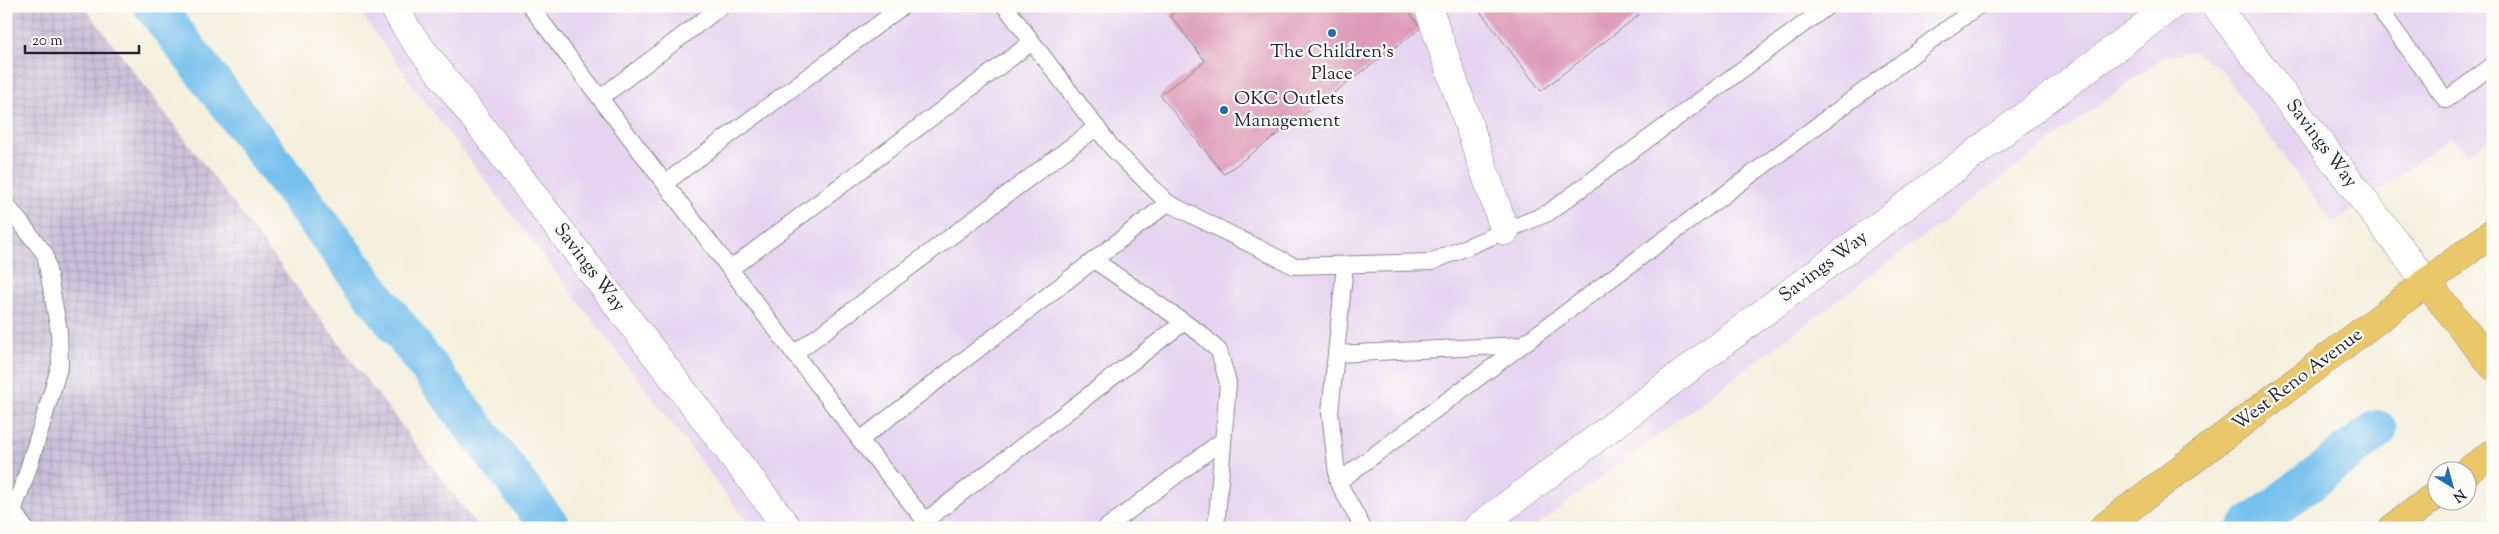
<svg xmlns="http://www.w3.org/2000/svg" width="2499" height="534" font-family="'Sorts Mill Goudy',serif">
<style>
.built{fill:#e6d3f0}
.industrial{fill:url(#industrial-grid)}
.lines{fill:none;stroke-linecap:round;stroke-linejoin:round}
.canal{stroke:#74bfed;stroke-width:40}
.building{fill:#dd9ab6}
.lane-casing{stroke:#8b888c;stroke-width:18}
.street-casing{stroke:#8b888c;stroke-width:29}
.primary-casing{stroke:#8b888c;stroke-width:29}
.lane{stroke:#fff;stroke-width:16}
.street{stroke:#fff;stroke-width:28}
.primary{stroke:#eac769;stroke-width:28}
.poi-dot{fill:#1f6fb2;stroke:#fdfcf7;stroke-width:2}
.labels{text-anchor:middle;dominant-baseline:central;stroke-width:4.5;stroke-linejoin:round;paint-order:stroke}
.poi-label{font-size:19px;fill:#22223b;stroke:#fdfcf7}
.street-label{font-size:19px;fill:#22223b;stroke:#fdfcf7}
</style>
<defs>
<pattern id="industrial-grid" width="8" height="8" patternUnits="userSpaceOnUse" patternTransform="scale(1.25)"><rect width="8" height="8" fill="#c8c0d8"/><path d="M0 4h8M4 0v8" fill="none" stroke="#aca5ba"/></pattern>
</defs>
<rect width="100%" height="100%" fill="#fdfcf7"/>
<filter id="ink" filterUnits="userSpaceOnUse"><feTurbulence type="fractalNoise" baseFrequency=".02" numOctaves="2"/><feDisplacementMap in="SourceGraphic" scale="10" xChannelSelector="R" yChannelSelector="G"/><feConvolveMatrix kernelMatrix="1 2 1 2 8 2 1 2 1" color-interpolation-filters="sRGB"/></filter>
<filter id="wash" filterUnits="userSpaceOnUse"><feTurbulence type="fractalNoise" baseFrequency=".0096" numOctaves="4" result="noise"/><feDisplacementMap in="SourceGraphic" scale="20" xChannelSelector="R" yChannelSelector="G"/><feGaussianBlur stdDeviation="1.12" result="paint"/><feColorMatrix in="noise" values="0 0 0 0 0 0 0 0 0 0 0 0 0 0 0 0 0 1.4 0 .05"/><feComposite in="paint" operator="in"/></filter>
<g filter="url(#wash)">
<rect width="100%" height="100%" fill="#f4efdc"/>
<path class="built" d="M 356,6 L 2493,6 L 2493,136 L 2468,155 L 2451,137 L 2333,224 L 2219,67 L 2193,52 L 2166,55 L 1533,528 L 752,528 L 416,90 Z"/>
<path class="industrial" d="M 6,6 L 84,6 L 479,528 L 6,528 Z"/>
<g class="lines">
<path class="canal" d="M 154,6 L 551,528
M 2248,528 L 2377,430"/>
</g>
<g id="blocks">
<path class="building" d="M 1182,6 L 1405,6 L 1421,28 L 1224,174 L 1160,95 L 1205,61 L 1170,15 Z
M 1476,6 L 1632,6 L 1639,15 L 1541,91 Z"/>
</g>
</g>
<g filter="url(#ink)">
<use href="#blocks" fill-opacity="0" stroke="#8b888c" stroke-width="1"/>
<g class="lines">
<defs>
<path id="lane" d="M 530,6 L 860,440 L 931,528
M 1005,6 L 1113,149 L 1168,203 L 1294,266 L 1431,262 L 1548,213 L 1828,6
M 2377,6 L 2446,100 L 2493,65
M 600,98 L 722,6
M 665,183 L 903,6
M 6,204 L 45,254 L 59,331 L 60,365 L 27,473 L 13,511
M 1094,260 L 1201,334 L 1219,351 L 1228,383 L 1216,528
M 1345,265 L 1330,413 L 1338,482 L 1363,528
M 730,269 L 1032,42
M 794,354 L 1097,127
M 1336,354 L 1522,345
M 860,440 L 1168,203
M 1338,482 L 1978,6
M 13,511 L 25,528
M 925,521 L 1184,322
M 1106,528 L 1223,440"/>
<path id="street" d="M 393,6 L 410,34 L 788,528
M 1431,6 L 1430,12 L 1505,231
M 2216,6 L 2426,282
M 1477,528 L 2171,6"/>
<path id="primary" d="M 2426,282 L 2493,366
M 2466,472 L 2493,453
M 2103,528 L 2493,232
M 2393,528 L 2436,495"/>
</defs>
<use href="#lane" class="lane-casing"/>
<use href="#street" class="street-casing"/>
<use href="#primary" class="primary-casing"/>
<use href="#lane" class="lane"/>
<use href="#street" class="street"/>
<use href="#primary" class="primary"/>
</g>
</g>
<g class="poi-dot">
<circle cx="1332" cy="33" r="5"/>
<circle cx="1224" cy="110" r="5"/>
</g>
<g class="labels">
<g class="poi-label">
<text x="1332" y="52">The Children's<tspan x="1332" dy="22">Place</tspan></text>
<text x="1234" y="99" text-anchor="start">OKC Outlets<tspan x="1234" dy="22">Management</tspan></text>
</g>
<g class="street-label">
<text transform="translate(2321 144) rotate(53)">Savings Way</text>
<text transform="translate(1824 267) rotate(-37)">Savings Way</text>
<text transform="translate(589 268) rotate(53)">Savings Way</text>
<text transform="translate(2298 380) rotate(-37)">West Reno Avenue</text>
</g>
</g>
<rect width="2499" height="534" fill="none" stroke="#fdfcf7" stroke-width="25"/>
<g transform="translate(2452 486) rotate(143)"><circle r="24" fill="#fdfcf7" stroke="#a5a5ac"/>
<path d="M0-4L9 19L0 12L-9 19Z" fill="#1f6fb2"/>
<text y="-8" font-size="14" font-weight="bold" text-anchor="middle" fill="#22223b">N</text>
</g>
<path d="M25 45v8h114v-8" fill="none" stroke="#22223b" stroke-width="2.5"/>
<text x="32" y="45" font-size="15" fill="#22223b" stroke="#fdfcf7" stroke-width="4" paint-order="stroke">20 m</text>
</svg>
